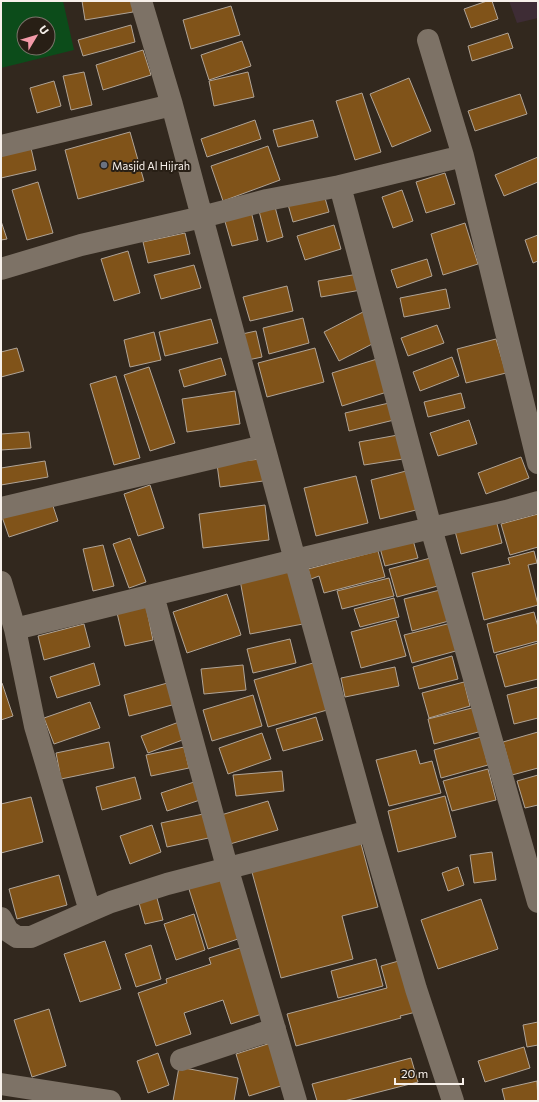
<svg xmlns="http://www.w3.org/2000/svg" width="539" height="1102" font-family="Commissioner,sans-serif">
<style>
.industrial{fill:#3e2c35}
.green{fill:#0c4c1a;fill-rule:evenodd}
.building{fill:#805319;stroke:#b0a497}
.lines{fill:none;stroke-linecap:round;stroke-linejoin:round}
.minor{stroke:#7d7266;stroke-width:22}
.worship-dot{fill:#6b7280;stroke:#281f15;stroke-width:1.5}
.labels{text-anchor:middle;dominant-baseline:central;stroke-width:4;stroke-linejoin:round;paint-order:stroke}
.poi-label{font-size:11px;fill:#f7f0ea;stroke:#281f15;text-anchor:start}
</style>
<rect width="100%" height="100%" fill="#32281e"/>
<path class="industrial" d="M 509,1 L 538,1 L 538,18 L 517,23 Z"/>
<path class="green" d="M 1,1 L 63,1 L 74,50 L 1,68 ZM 24,24 L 48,24 L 48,48 L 24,48 Z"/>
<path class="building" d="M 82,1 L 132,1 L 133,12 L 85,20 Z
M 487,1 L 492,1 L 498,19 L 471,28 L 464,9 Z
M 231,6 L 240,35 L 191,49 L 183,20 Z
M 131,25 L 135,42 L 83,56 L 78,40 Z
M 508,33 L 513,48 L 472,61 L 468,46 Z
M 242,41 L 251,66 L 209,80 L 201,55 Z
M 143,50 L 151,75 L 103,90 L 96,65 Z
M 84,72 L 92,105 L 71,110 L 63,76 Z
M 248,72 L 254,97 L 214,106 L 209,81 Z
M 409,78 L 431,131 L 392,147 L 370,94 Z
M 54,81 L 61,106 L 37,113 L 30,88 Z
M 362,93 L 381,152 L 355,160 L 336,101 Z
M 520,94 L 527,114 L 475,131 L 468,111 Z
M 255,120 L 261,139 L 207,157 L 201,139 Z
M 313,120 L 318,137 L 278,147 L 273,130 Z
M 130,132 L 144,181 L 78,199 L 65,150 Z
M 268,146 L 280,180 L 223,201 L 211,166 Z
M 31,148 L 36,170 L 1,178 L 1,155 Z
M 538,157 L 538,182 L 504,196 L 495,175 Z
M 445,173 L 455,204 L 426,213 L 416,182 Z
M 38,182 L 53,233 L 27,240 L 12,190 Z
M 402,190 L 413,221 L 393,228 L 382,197 Z
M 323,191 L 329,212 L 293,222 L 287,201 Z
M 274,203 L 283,237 L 267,242 L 258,207 Z
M 251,211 L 258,240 L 232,246 L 224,218 Z
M 1,221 L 7,239 L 1,240 Z
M 465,223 L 478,264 L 443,275 L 431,234 Z
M 334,225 L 341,249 L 305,260 L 297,236 Z
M 185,233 L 190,254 L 148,263 L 143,242 Z
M 538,235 L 538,261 L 533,263 L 525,240 Z
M 128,251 L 140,293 L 114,301 L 101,259 Z
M 427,259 L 432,276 L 397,288 L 391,270 Z
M 194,265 L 201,288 L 161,299 L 154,275 Z
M 358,274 L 361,290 L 321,297 L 318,281 Z
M 287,286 L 293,311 L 250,321 L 243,297 Z
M 446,289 L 450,308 L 404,317 L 400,298 Z
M 363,312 L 378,341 L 339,361 L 324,332 Z
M 303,318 L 309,343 L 269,354 L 263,328 Z
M 211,319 L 218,343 L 165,356 L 159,332 Z
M 437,325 L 444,343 L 408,356 L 401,338 Z
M 256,331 L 262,357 L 248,360 L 242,334 Z
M 154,332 L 161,360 L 130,367 L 124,340 Z
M 496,339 L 506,373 L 466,383 L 457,349 Z
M 17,348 L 24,371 L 1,377 L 1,352 Z
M 315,348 L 324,382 L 267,397 L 258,363 Z
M 452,357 L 459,376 L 420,391 L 413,372 Z
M 221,358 L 226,375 L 184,387 L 179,370 Z
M 377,359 L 387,392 L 342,406 L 332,373 Z
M 149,367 L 175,443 L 150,451 L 124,375 Z
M 116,376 L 140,458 L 114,465 L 90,384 Z
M 235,391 L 240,424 L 187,432 L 182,399 Z
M 461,393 L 465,408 L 428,417 L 424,402 Z
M 389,403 L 394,420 L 349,431 L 345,413 Z
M 469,420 L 477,444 L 438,456 L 430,433 Z
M 29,432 L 31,448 L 1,450 L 1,434 Z
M 398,435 L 403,459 L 364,465 L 359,442 Z
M 521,457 L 529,478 L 486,494 L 478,473 Z
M 260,459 L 263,481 L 220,487 L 217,464 Z
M 45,461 L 48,477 L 1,485 L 1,468 Z
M 410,470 L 420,509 L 380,519 L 371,480 Z
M 356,476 L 368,523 L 316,536 L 304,488 Z
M 150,485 L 164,528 L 138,536 L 124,494 Z
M 50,497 L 58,521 L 9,537 L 1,514 Z
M 265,505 L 269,540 L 203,548 L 199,514 Z
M 538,514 L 538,547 L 510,555 L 501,524 Z
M 496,520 L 502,543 L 461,554 L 455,531 Z
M 130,538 L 146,582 L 129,588 L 113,544 Z
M 413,540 L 418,558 L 385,566 L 380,548 Z
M 103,545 L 114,586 L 93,591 L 83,549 Z
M 378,551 L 385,577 L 324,593 L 319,576 L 311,579 L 308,569 Z
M 534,551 L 537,563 L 528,565 L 538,605 L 484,620 L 472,573 L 510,564 L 508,558 Z
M 438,556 L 445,584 L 397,597 L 389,569 Z
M 292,570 L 303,624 L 250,634 L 240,580 Z
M 389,578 L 394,596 L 342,609 L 337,591 Z
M 448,588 L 456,619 L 412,631 L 404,599 Z
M 227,594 L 241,635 L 187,653 L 173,612 Z
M 394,598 L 399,617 L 360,627 L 354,609 Z
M 146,606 L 153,640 L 125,646 L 117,613 Z
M 534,612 L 538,627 L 538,641 L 494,653 L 487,624 Z
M 396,620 L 406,656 L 361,668 L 351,632 Z
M 455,622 L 463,649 L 412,663 L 404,635 Z
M 84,624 L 90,647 L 44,660 L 38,636 Z
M 290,639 L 296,663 L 253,673 L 247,649 Z
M 538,643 L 538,679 L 505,687 L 496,655 Z
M 452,656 L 458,679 L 419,689 L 413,667 Z
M 320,661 L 334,708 L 268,727 L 254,680 Z
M 94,663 L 100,685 L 57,698 L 50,677 Z
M 243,665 L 246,690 L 204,694 L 201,669 Z
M 395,667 L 399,686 L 345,697 L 341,678 Z
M 171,682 L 176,704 L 129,716 L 124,695 Z
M 464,682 L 470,706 L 429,718 L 422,693 Z
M 2,683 L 13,716 L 1,720 L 1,684 Z
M 538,687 L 538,718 L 514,724 L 507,695 Z
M 253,695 L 262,726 L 212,741 L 203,710 Z
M 90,702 L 100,728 L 54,744 L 44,718 Z
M 476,707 L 482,731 L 434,744 L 428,719 Z
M 316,717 L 323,740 L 283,751 L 276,729 Z
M 179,722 L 185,739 L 148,753 L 141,736 Z
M 538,732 L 538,768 L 512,775 L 503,742 Z
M 262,733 L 271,759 L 228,774 L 219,748 Z
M 481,737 L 488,765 L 441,778 L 434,750 Z
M 109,742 L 114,768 L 61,779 L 56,753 Z
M 184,747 L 189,768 L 151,776 L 146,755 Z
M 416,750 L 420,764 L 432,761 L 441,793 L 389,806 L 376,760 Z
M 488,769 L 496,800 L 452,811 L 443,781 Z
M 282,771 L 284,791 L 236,796 L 233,775 Z
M 538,775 L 538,805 L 525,808 L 517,781 Z
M 135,777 L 141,799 L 102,810 L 96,787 Z
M 197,781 L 203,799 L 167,811 L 161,793 Z
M 445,796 L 456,837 L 398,852 L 388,811 Z
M 31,797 L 43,842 L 1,853 L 1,804 Z
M 268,801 L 278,830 L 230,844 L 221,815 Z
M 208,813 L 213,837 L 167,847 L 161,823 Z
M 152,825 L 161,852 L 130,864 L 120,836 Z
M 359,836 L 378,907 L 342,916 L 353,959 L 281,978 L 250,865 Z
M 492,852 L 496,880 L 474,883 L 470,855 Z
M 458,867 L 464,885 L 448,891 L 442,873 Z
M 59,875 L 67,905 L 17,919 L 9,889 Z
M 220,875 L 241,938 L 208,949 L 188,886 Z
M 155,891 L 163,920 L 145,924 L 137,896 Z
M 481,899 L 498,949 L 438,969 L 421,920 Z
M 194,914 L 205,950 L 176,960 L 164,924 Z
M 105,941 L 121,989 L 80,1002 L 64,954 Z
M 151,945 L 161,979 L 136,987 L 125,954 Z
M 246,946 L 268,1012 L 231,1024 L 223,1000 L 184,1013 L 191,1034 L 156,1046 L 138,993 L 167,983 L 166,979 L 211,964 L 209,958 Z
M 376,959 L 383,986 L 338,998 L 331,971 Z
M 402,960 L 416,1012 L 400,1016 L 401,1018 L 296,1046 L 287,1014 L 387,988 L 381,966 Z
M 49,1009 L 66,1066 L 32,1077 L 14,1020 Z
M 538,1022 L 538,1045 L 527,1047 L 523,1025 Z
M 274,1042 L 287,1084 L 249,1096 L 236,1054 Z
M 524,1047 L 530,1068 L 485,1082 L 478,1061 Z
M 158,1053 L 169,1085 L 148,1093 L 137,1061 Z
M 411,1058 L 418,1082 L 344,1101 L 317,1101 L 312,1084 Z
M 179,1067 L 238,1078 L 234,1101 L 173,1101 Z
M 537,1081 L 538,1101 L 505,1101 L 502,1089 Z"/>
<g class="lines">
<path class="minor" d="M 141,1 L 172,105
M 428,40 L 463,156
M 1,146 L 172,105 L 202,217 L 267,200 L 340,186 L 463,156 L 538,463
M 340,186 L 431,528 L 506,511 L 538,502
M 1,269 L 81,245 L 202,217 L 264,446
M 1,508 L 264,446 L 295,560 L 153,595
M 1,582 L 15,629 L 35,726 L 90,911 L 111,902 L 167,884 L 370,831 L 416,989 L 453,1101
M 15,629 L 153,595 L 227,867 L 296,1101
M 370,831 L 295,560 L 431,528 L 538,902
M 1,918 L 8,931 L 17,937 L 31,937 L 90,911
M 181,1060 L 275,1029
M 1,1084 L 110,1101"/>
</g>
<circle class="worship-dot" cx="104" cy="165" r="4"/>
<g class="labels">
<g class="poi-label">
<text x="112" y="165">Masjid Al Hijrah</text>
</g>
</g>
<rect width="539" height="1102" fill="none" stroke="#f7f0ea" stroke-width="4"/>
<g transform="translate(36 36) rotate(52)"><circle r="19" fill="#281f15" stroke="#7b736a"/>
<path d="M0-3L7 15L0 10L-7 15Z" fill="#f39aa8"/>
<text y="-6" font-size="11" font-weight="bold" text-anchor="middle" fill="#f7f0ea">U</text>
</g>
<path d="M395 1078v6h68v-6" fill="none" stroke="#f7f0ea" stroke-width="2"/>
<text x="401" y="1078" font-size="12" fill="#f7f0ea" stroke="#281f15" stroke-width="3" paint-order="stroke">20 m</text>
</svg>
